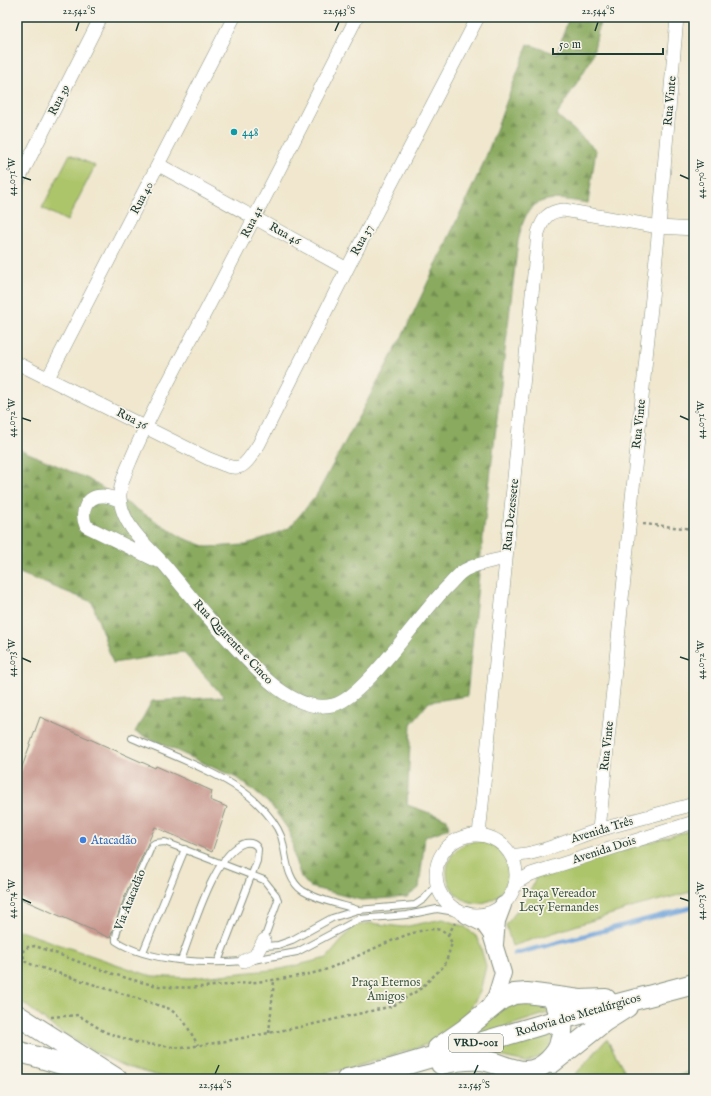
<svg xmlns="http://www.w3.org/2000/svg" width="711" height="1096" font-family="'IM FELL English',serif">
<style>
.green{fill:#adc56a;stroke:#66814f}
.forest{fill:url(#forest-firs);stroke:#547449}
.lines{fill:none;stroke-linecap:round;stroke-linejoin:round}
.stream{stroke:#6da2da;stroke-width:4.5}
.building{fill:#c8978e}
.service-casing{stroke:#889281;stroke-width:8}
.minor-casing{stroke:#889281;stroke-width:14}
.tertiary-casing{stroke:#889281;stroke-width:18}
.primary-casing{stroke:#889281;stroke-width:22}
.path{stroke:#889281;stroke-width:2.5;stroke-dasharray:3 3;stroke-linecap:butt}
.service{stroke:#fff;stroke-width:6}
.minor{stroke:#fff;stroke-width:13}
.tertiary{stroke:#fff;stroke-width:16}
.primary{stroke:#fff;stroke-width:20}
.ticks{fill:none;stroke:#1f3d34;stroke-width:1.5}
.culture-dot{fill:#0f9aa8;stroke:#f7f3e8;stroke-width:1.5}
.shop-dot{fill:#3f7fe0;stroke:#f7f3e8;stroke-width:1.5}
.labels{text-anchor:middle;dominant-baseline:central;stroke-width:3.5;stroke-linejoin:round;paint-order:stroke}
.shield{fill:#f7f3e8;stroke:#60746a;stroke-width:1}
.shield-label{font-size:11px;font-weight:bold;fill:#1f3d34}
.street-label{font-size:12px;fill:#1f3d34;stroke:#f7f3e8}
.culture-label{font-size:12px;fill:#0d838f;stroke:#f7f3e8;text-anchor:start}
.shop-label{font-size:12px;fill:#366cbe;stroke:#f7f3e8;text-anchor:start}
.park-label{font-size:12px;fill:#3b583f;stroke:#f7f3e8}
.neatline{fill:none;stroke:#1f3d34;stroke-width:1.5}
.ticks-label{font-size:10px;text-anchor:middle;fill:#1f3d34}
</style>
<defs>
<pattern id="forest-firs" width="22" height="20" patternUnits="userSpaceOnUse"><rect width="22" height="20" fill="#8aaa5e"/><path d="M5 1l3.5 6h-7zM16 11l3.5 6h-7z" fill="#708c4e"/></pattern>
</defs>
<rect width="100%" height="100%" fill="#f7f3e8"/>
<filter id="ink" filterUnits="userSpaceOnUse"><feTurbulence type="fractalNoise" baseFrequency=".025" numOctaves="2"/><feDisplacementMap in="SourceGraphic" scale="8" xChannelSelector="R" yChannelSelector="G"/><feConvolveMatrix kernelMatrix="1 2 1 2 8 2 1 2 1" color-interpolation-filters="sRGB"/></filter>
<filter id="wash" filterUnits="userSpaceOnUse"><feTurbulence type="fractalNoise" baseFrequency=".012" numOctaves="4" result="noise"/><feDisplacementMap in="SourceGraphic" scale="16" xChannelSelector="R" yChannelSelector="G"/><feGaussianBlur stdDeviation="0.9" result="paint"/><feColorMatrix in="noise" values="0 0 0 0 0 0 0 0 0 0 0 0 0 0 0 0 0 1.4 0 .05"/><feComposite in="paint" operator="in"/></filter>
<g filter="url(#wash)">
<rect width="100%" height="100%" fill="#f0e7ce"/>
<path class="green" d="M 70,154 L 95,166 L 67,221 L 42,208 Z
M 689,831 L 694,848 L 694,891 L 634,907 L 512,946 L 506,925 L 527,898 L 537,875 Z
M447 872a31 31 0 1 1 62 0a31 31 0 1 1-62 0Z
M 443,919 L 464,926 L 478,938 L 486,966 L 480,992 L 461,1024 L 438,1041 L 351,1068 L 314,1076 L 261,1079 L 196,1079 L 162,1077 L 126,1067 L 90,1049 L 56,1029 L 17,998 L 17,930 L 151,976 L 190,978 L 281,969 L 327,958 L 354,926 L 370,923 L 403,927 Z
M 509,1001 L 544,1003 L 554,1011 L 459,1042 Z
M 558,1024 L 547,1054 L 526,1062 L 480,1052 Z
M 607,1039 L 629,1079 L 570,1079 L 573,1077 Z
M 694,1069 L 694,1079 L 672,1079 Z"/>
<path class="forest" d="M 569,17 L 601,17 L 592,58 L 557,115 L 596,150 L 588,203 C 564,200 535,191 524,220 C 521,226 520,234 518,241 L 481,554 L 467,696 L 429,702 L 411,724 L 407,805 L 447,819 L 449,828 L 425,837 L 419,888 L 407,897 L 361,900 L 310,887 L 301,877 L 295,860 L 290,832 L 271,805 L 239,779 L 135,732 L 152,701 L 224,697 L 183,652 L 113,663 L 92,602 L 17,572 L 17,448 L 88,479 L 183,538 L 207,547 L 246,545 L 289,528 L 316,496 L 405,331 L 484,162 L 528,44 L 557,54 Z"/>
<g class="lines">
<path class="stream" d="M 514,954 L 694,907"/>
</g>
<g id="blocks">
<path class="building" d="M 40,717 L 155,768 L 156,766 L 212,791 L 210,800 L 227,807 L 212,852 L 155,827 L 126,893 L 110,938 L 17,897 L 17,781 Z"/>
</g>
</g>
<g filter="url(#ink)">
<use href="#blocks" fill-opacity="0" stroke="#889281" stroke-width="1"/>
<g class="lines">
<defs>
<path id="service" d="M 132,738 C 168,754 231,776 258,804 C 268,814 276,823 281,836 C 287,854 285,879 303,891 C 319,901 341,904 358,910
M 143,952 L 185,849
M 181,960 C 193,930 214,852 245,843 C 251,842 256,844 258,849 L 257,861 L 218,962
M 253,960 L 297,952 L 359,919 L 407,915 L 437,909 L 461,913
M 244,961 C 207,964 148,962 116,941 C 113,929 146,861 152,845 L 155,843 L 165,842 L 264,880 L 276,895 L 278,900 L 263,942 L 265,946 L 278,945 L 292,940 L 332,918 L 358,910 L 415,905 L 424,899 L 437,884"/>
<path id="minor" d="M 357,17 C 304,120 252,224 198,326 C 175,369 151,412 132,457 C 127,469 119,485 120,498 C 122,528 151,548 168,569 C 186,591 204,614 224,635 C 249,662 291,715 333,705 C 365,698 422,610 449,585 C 454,580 459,573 465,570 C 477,563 493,561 506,558
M 159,165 L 347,269
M 17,183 L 101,17
M 17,363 L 207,458 C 240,471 240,474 259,444 L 347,269 L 478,17
M 48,378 L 234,17
M 120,500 C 115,499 109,496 104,496 C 86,495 80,512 86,526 L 157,561
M 599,830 L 659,227 L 677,17
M436 875a40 40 0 1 1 80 0a40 40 0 1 1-80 0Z
M 479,835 L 538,233 C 543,218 548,211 564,210 L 659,227 L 694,229
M 511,855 C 536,857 574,837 599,830 C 630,821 662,813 694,804
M 516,883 L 531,874 L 694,822
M 244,961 L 255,956 L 264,940"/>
<path id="tertiary" d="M 466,915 L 484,924 L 491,934 L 503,973 L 496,996 L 489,1007
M 495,944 L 497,921 L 503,905"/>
<path id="primary" d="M 17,1015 L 117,1079
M 438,1048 L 464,1030 L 502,999 L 514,994 L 527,993 L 580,1000 L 606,999
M 17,1051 L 98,1075
M 552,1063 L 605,1021 L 627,1007
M 441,1064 C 454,1061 468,1059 481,1060 C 506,1063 526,1083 549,1060 C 554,1055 559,1049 560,1042 C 564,1030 563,1016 556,1007
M 347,1079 L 391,1069 L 561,1019 L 694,984"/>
</defs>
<use href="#service" class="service-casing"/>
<use href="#minor" class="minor-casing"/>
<use href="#tertiary" class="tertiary-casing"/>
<use href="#primary" class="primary-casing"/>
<path class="path" d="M 643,524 L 694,529
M 448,935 L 455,923
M 51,1017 L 78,1015 L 105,1032 L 138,1043 L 182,1048 L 227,1041 L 305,1026 L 393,1006 L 420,989 L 445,965 L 452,943 C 449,938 447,931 440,930 C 415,923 348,964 318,972 C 288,979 257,982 226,985 C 204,987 181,989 159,986 C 117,978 76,960 35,946 L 28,947 L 23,951 L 24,961 L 33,965 L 170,1009 L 184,1021 L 198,1045
M 269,1033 L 274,981"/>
<use href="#service" class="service"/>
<use href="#minor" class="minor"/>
<use href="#tertiary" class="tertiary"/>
<use href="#primary" class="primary"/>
</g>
</g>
<path class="ticks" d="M 76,31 L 79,22M 335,31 L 339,22M 595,31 L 598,22M 680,175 L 689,179M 22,177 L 31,180M 680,416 L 689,420M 22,418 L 31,421M 680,657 L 689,660M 22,658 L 31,662M 680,898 L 689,901M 22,899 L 31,903M 215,1074 L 219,1065M 474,1074 L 478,1065"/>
<circle class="culture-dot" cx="234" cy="132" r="4"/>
<circle class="shop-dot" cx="83" cy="840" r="4"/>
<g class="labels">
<rect class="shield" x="449" y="1034" width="54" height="18" rx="3"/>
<g class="shield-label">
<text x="476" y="1043">VRD-001</text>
</g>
<g class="street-label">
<text transform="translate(59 100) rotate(-63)">Rua 39</text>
<text transform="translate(670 101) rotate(-85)">Rua Vinte</text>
<text transform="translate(142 198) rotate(-62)">Rua 40</text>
<text transform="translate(252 222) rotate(-63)">Rua 41</text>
<text transform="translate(285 234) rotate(29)">Rua 46</text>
<text transform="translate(362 240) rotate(-62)">Rua 37</text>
<text transform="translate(132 419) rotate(27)">Rua 36</text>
<text transform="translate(639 424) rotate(-84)">Rua Vinte</text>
<text transform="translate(511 515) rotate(-84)">Rua Dezessete</text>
<text transform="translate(233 642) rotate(47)">Rua Quarenta e Cinco</text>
<text transform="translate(607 746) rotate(-84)">Rua Vinte</text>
<text transform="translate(602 830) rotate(-17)">Avenida Três</text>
<text transform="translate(604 850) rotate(-18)">Avenida Dois</text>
<text transform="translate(130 900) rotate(-68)">Via Atacadão</text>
<text transform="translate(578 1015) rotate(-16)">Rodovia dos Metalúrgicos</text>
</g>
<g class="culture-label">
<text x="242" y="132">448</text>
</g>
<g class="shop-label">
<text x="91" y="840">Atacadão</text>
</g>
<g class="park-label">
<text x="559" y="893">Praça Vereador<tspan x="559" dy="14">Lecy Fernandes</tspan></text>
<text x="386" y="982">Praça Eternos<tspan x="386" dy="14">Amigos</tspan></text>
</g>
</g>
<rect width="711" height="1096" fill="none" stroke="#f7f3e8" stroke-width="44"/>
<path d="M553 48v6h110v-6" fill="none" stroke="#1f3d34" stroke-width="2"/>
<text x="559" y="48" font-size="12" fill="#1f3d34" stroke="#f7f3e8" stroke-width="3" paint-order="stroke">50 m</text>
<rect x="22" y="22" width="667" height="1052" class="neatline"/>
<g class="ticks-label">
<text x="79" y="14">22.542°S</text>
<text x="339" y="14">22.543°S</text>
<text x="598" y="14">22.544°S</text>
<text transform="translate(11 177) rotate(-90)" y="4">44.071°W</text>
<text transform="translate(700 179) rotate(-90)" y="4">44.070°W</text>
<text transform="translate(11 418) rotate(-90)" y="4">44.072°W</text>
<text transform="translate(700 420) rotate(-90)" y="4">44.071°W</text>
<text transform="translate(11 658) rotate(-90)" y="4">44.073°W</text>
<text transform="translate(700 660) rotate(-90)" y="4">44.072°W</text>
<text transform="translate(11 899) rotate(-90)" y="4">44.074°W</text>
<text transform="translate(700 901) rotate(-90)" y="4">44.073°W</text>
<text x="215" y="1088">22.544°S</text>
<text x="474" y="1088">22.545°S</text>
</g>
</svg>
